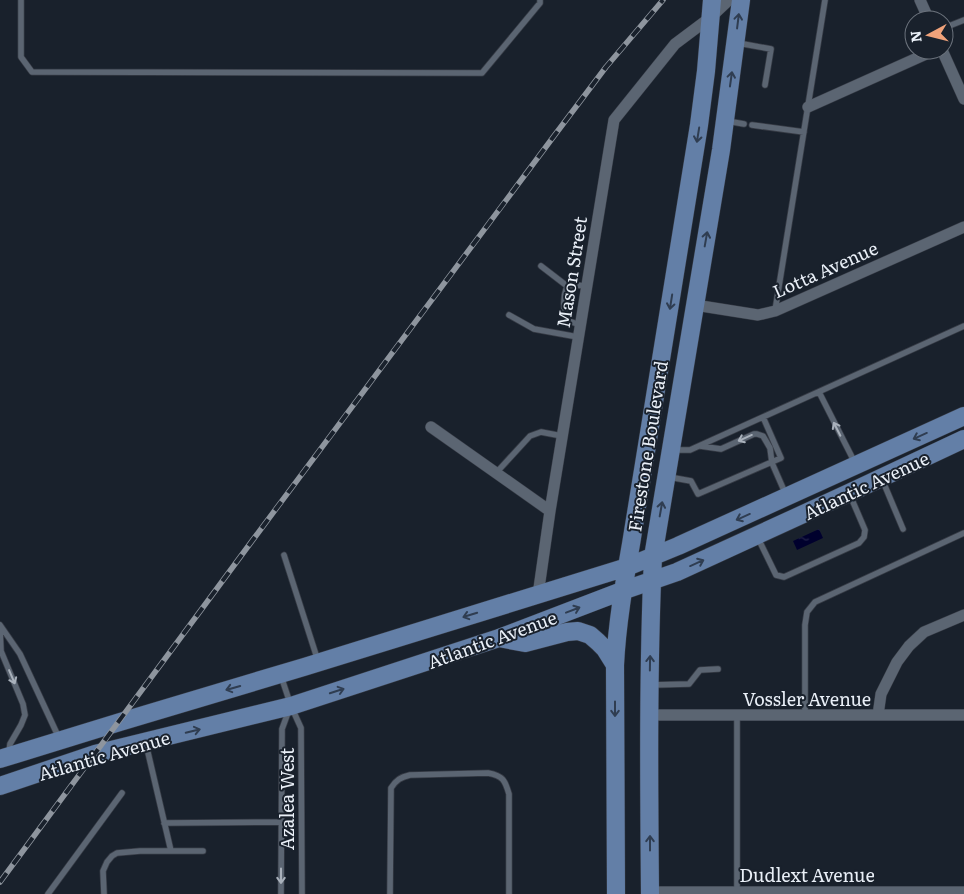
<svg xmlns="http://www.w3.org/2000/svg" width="964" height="894" font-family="Literata,serif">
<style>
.water{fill:url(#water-ripples)}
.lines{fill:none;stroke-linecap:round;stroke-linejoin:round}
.service-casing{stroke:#373c46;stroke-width:7}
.minor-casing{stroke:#373c46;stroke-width:12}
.primary-casing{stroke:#373c46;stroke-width:19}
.service{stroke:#5b6572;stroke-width:5.5}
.minor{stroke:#5b6572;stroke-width:11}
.primary{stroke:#637fa7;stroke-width:18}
.rail-casing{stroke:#8e959e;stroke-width:5.5}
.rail{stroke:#19212c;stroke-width:4;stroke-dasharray:11;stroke-linecap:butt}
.oneway{stroke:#2f3d51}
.oneway2{stroke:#a9b1bb}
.labels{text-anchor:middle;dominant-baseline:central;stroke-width:4;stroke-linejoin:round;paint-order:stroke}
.street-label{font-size:18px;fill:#e9eff7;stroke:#19212c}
</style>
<defs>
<pattern id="water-ripples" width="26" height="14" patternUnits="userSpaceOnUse" patternTransform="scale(1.25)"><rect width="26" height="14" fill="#00002d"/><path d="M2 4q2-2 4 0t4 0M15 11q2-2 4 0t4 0" fill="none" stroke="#25264c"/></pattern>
</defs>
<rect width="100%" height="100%" fill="#19212c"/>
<path class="water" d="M 819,529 L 823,538 L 797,550 L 793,541 Z"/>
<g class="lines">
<defs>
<path id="service" d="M 21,0 L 21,57 L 32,72 L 482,73 L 540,3 L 540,0
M 944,28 L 964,20
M 738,43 L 771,49 L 765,85
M 727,121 L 744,124
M 752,125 L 804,132
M 541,266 L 567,286
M 775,311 L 825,0
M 509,315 L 534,329 L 578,337
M 580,325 L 569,321 C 562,311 563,297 567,286 L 574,285 L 587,286
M 819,392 L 855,463
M 700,446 L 721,449 L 754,434 L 757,434 L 763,436 L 770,448 L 772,463 L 786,495
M 673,450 L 690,450 L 964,326
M 496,473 L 530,436 L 541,432 L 562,436
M 669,477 L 691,481 L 698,494 L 781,458 L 763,417
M 882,479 L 903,529
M 757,536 L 776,575 L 784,577 L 859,543 L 864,537 L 865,530 L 850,495
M 284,555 L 318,661
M 0,625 L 20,654 L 59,738
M 0,630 L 1,651 L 23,704 L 25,715 L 21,725 L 10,744 L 9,752
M 281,676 L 291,706 L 301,728 L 302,894
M 651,685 L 689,684 L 700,670 L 718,669
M 737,715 L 737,893
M 805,715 L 805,625 L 807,612 L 815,602 L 964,533
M 146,744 L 171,851
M 164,823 L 281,822
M 48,894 L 122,793
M 104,894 L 103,871 L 107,862 L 112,856 L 117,853 L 140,851 L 203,851
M 281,894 L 282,733 L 282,729 L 289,710
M 390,894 L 391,788 C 396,780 401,777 410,775 L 488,773 C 503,776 505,780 509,794 L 509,894"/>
<path id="minor" d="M 920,0 L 929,20
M 942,50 L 964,99
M 808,107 L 935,50
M 695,305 L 758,315 L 775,311 L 964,227
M 431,427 L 550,511
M 538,595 L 550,511 L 614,120 L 675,44 L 711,17 L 729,0
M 649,715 L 964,715
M 878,715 L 881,694 L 897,662 L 909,646 L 924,632 L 964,615
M 650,892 L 964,892"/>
<path id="primary" d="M 499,638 L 525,643 L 567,632 L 578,631 L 590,635 L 598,642 L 605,649 L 615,665
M 0,759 L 120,722 L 304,667 L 627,567 L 678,546 L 964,416
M 0,786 L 95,754 L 291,706 L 499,638 L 622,591 L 677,572 L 849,493 L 964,439
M 616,894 L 615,665 C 617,624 624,584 631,544 L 699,125 L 706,71 L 712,0
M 650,894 C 649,782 648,669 653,557 L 721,150 L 741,0"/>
</defs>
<use href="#service" class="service-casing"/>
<use href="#minor" class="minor-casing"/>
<use href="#primary" class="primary-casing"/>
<use href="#service" class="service"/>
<use href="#minor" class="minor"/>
<use href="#primary" class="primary"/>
<defs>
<path id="rail" d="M 0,882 L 252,541 L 554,136 L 606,67 L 663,0"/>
</defs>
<use href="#rail" class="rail-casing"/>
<use href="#rail" class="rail"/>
</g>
<defs><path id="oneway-shaft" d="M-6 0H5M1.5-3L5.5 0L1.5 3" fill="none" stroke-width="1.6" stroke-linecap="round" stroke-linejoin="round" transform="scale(1.25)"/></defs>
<g class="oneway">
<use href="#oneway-shaft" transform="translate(738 21) rotate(-83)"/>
<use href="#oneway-shaft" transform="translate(731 79) rotate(-82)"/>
<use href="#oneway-shaft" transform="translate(698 135) rotate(99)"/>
<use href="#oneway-shaft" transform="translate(706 239) rotate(-80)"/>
<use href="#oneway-shaft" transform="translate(671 302) rotate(99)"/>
<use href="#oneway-shaft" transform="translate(920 436) rotate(156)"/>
<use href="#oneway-shaft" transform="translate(661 509) rotate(-80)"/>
<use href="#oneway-shaft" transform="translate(743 517) rotate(156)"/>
<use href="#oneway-shaft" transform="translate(697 563) rotate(-24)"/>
<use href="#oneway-shaft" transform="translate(573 610) rotate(-21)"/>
<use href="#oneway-shaft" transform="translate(470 615) rotate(163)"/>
<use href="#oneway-shaft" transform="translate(650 663) rotate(-89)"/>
<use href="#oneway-shaft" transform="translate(233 688) rotate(164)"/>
<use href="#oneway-shaft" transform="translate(337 691) rotate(-18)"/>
<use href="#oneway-shaft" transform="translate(615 709) rotate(90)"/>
<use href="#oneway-shaft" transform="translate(193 731) rotate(-14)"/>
<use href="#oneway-shaft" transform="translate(650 843) rotate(-90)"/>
</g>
<g class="oneway2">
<use href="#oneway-shaft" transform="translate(837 429) rotate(-117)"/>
<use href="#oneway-shaft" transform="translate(745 438) rotate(156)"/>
<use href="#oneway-shaft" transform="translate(12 677) rotate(67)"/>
<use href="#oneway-shaft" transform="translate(281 876) rotate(90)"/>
</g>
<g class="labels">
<g class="street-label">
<text transform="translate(825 269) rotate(-24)">Lotta Avenue</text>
<text transform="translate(571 272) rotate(-81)">Mason Street</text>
<text transform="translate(647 446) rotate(-81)">Firestone Boulevard</text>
<text transform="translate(866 485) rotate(-25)">Atlantic Avenue</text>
<text transform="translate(492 639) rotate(-20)">Atlantic Avenue</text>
<text x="807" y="698">Vossler Avenue</text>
<text transform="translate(104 755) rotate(-16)">Atlantic Avenue</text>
<text transform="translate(286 799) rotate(-90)">Azalea West</text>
<text x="807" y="874">Dudlext Avenue</text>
</g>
</g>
<g transform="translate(929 35) rotate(263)"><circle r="24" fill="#19212c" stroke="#6c737d"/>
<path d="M0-4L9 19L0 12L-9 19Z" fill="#f0a27a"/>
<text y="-8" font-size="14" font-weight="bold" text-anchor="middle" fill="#e9eff7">N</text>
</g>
</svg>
